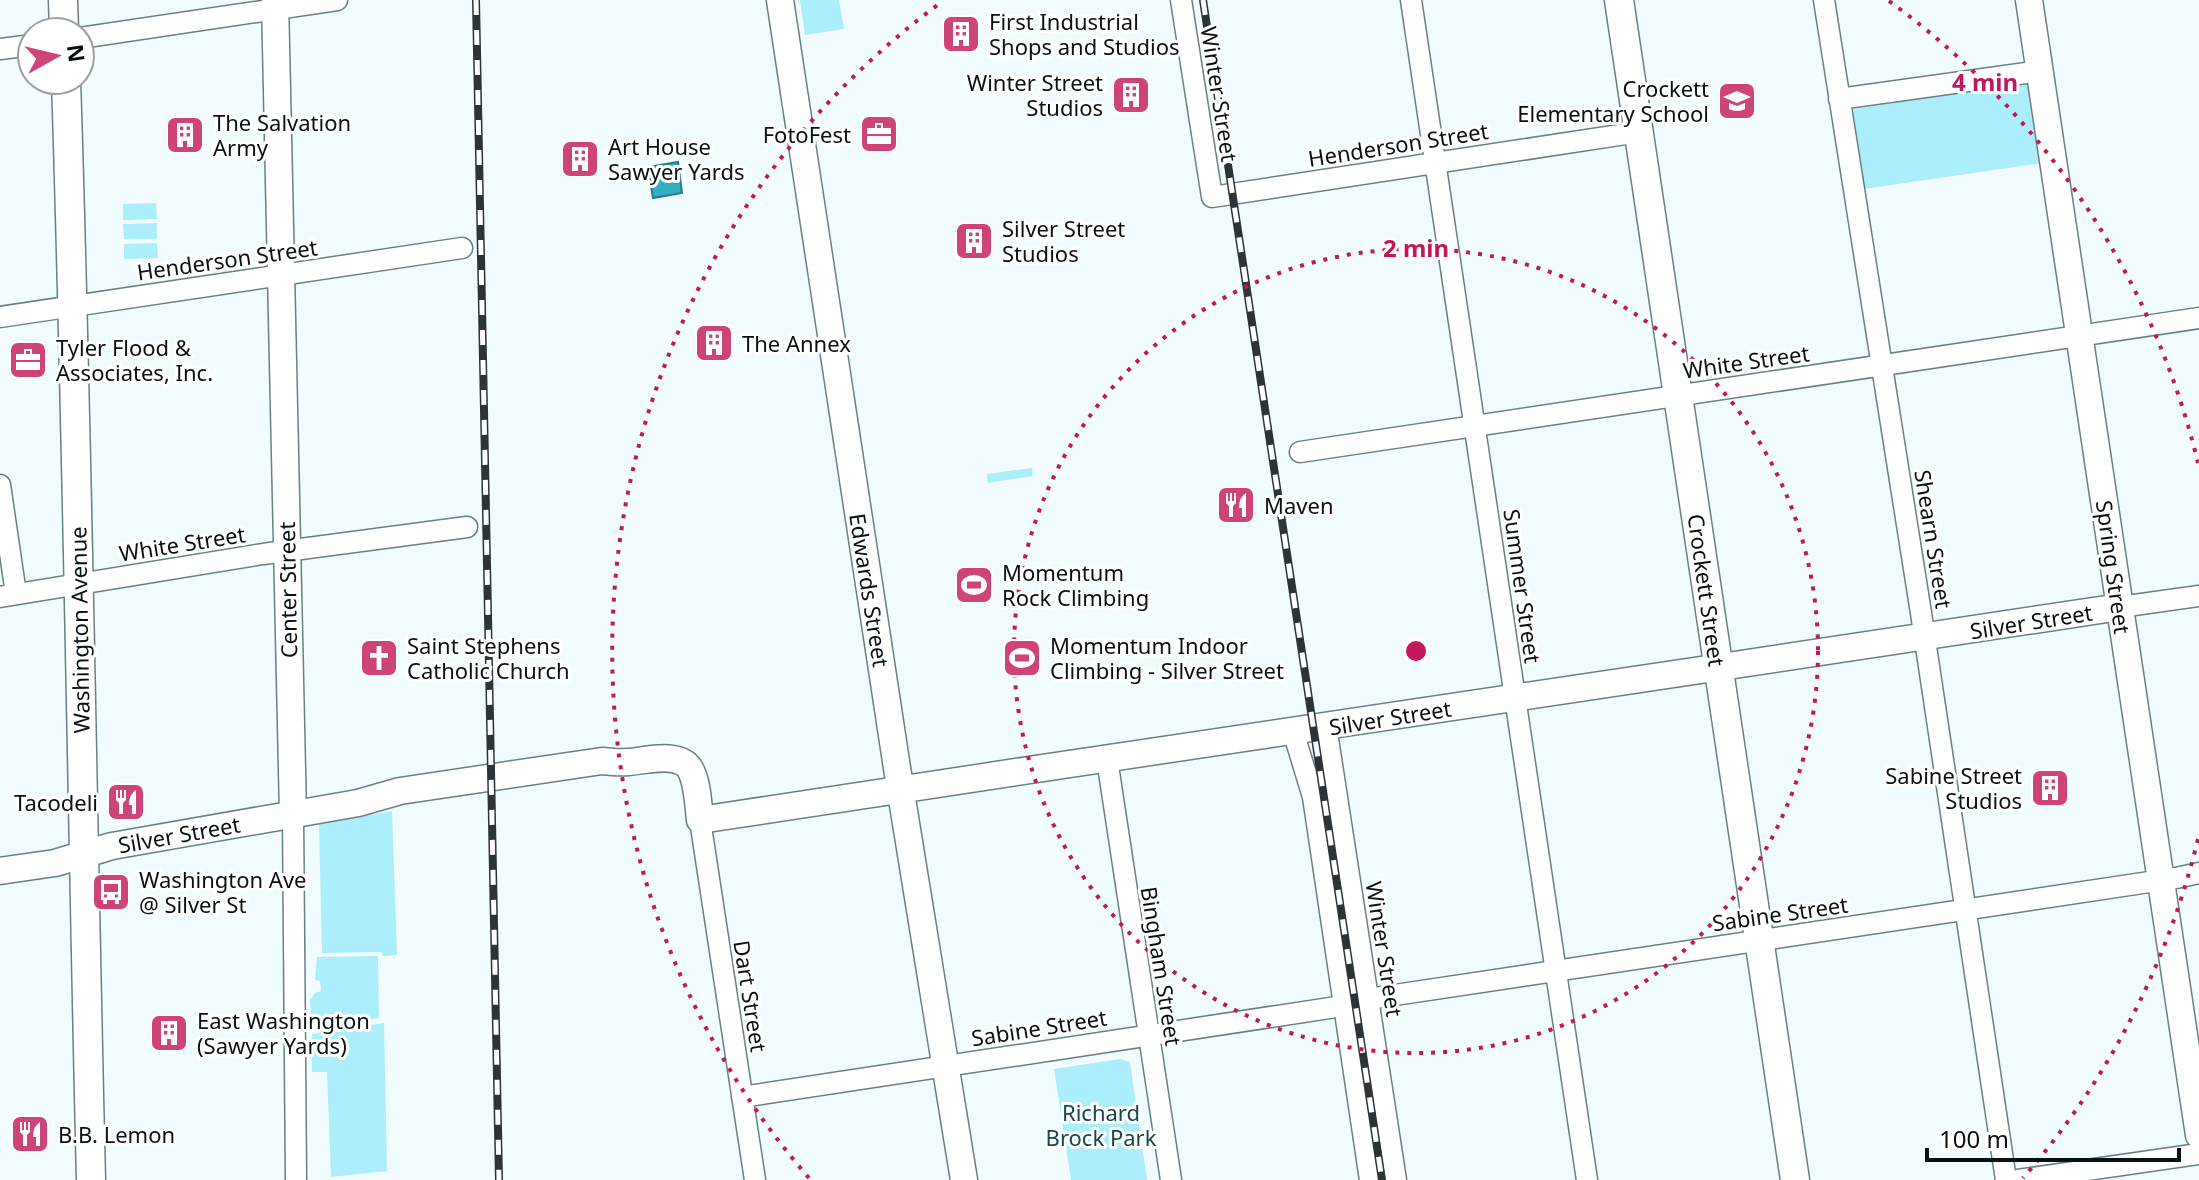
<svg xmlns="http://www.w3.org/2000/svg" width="2199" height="1180" font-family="'Noto Sans',sans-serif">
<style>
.green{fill:#aceefb}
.water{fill:#32adc1;stroke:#257e8c;stroke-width:2}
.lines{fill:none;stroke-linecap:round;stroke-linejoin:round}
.minor-casing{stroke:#678085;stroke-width:23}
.tertiary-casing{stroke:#678085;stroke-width:29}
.secondary-casing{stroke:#678085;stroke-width:31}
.minor{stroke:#fff;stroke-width:20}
.tertiary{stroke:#fff;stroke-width:26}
.secondary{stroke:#fff;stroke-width:28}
.rail-casing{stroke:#2b3537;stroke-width:8}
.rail{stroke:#fff;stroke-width:5;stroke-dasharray:15;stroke-linecap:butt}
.ring{fill:none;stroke:#c2185b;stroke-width:4;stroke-dasharray:4 8}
.labels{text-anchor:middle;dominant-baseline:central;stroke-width:6;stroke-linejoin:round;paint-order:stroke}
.poi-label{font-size:22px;fill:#071012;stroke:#fff;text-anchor:start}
.street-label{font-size:22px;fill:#071012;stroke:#fff}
.park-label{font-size:22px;fill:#144750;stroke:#fff}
.centre{fill:#c2185b;stroke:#fff;stroke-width:4}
.ring-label{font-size:24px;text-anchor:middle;font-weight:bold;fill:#c2185b;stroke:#fff;stroke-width:6;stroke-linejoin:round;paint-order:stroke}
</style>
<rect width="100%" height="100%" fill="#f1fcfe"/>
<path class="green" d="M 800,0 L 839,0 L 844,29 L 805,35 Z
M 2032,80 L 2043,163 L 1864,189 L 1850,110 Z
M 156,203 L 157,219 L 123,220 L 123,204 Z
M 157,223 L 157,239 L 124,239 L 123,224 Z
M 157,243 L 158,258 L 124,259 L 124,244 Z
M 1032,468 L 1033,476 L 988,483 L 987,474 Z
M 392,811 L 397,955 L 383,956 L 382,952 L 322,953 L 319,824 Z
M 378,956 L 379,1018 L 312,1029 L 310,1000 L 315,993 L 321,991 L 320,981 L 315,980 L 317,957 Z
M 384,1023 L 387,1171 L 331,1177 L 327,1072 L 312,1072 L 312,1034 Z
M 1120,1059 L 1130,1062 L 1147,1180 L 1071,1180 L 1054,1069 Z"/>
<path class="water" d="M 678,162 L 682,193 L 653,198 L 648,167 Z"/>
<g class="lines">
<defs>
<path id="minor" d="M 1181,0 L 1212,197 L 1639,132
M 1411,0 L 1587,1180
M 1824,0 L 1921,613 L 2006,1180
M 80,38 L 337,0
M 0,49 L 32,45
M 1839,99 L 2040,71
M 0,317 L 462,248
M 1300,452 L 2199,318
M 0,485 L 16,594
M 0,597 L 263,554 L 467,527
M 2120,607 L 2199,596
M 1326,726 L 1396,1180
M 1293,731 L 1313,797 L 1370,1180
M 1107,759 L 1171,1180
M 293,815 L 296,1180
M 700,820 L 755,1180
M 1368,999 L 2176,878 L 2199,873
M 742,1097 L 1343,1006
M 2018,1180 L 2199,1154"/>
<path id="tertiary" d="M 275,0 L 293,815
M 780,0 L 897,768 L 964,1180
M 2029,0 L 2199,1135
M 0,871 L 55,863 L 112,846 L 358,803 L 400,791 L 602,761 C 611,762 620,763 628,762 C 645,761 679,751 690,769 C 698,783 698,804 700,820 C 1047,768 1394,713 1741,664 L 2120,607"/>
<path id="secondary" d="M 63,0 L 64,32
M 1619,0 L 1795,1180
M 66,80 C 78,447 82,813 91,1180"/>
</defs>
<use href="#minor" class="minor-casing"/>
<use href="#tertiary" class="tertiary-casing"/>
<use href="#secondary" class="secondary-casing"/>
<use href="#minor" class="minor"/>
<use href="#tertiary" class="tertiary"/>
<use href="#secondary" class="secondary"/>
<defs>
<path id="rail" d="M 476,0 L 499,1180
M 1203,0 L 1382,1180"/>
</defs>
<use href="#rail" class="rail-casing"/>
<use href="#rail" class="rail"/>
</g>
<g class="ring">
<circle cx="1416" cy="651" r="402"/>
<path d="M2198 839A804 804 0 0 1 2023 1178M809 1178A804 804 0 0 1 943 1M1889 1A804 804 0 0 1 2198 463"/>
</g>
<defs>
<symbol id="building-square" viewBox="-11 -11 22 22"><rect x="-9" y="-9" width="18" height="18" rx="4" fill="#ce4378" stroke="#fff"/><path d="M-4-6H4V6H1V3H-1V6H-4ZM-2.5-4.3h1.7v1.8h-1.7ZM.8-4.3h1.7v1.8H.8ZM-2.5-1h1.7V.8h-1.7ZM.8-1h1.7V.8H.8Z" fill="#fff"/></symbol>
<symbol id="school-square" viewBox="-11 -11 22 22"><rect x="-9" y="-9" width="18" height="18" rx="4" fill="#ce4378" stroke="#fff"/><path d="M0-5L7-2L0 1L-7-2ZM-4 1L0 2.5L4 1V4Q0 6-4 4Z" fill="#fff"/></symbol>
<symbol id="office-square" viewBox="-11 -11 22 22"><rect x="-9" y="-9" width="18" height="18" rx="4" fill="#ce4378" stroke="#fff"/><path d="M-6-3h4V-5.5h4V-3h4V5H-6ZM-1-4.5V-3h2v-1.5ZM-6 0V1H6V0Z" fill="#fff"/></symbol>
<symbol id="restaurant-square" viewBox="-11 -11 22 22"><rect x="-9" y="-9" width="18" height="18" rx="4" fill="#ce4378" stroke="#fff"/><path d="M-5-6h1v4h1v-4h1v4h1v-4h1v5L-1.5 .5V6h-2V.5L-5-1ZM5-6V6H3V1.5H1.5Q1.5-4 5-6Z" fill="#fff"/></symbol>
<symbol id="stadium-square" viewBox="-11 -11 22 22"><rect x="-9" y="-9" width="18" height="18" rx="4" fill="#ce4378" stroke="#fff"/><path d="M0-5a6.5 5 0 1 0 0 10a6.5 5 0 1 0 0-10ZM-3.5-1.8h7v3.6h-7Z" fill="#fff"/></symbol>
<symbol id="church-square" viewBox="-11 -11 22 22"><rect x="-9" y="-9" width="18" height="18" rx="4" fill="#ce4378" stroke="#fff"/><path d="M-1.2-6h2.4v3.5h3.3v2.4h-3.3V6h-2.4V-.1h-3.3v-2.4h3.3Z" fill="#fff"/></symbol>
<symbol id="bus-square" viewBox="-11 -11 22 22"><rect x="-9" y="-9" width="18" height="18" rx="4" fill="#ce4378" stroke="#fff"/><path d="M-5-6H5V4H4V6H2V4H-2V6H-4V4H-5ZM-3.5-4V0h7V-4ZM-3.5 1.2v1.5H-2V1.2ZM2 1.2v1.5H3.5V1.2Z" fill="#fff"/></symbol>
</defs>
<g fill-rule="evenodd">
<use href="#building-square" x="939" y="12" width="44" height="44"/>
<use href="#building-square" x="1109" y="73" width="44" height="44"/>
<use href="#school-square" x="1715" y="79" width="44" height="44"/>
<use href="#office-square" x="857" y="112" width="44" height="44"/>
<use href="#building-square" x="163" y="113" width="44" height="44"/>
<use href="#building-square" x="558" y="137" width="44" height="44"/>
<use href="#building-square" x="952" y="219" width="44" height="44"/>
<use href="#building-square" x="692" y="321" width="44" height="44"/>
<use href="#office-square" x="6" y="338" width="44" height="44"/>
<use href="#restaurant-square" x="1214" y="483" width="44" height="44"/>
<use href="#stadium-square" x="952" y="563" width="44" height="44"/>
<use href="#church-square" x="357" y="636" width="44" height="44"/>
<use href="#stadium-square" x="1000" y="636" width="44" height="44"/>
<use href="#building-square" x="2028" y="766" width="44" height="44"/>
<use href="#restaurant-square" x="104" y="780" width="44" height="44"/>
<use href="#bus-square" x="89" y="870" width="44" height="44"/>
<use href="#building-square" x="147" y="1011" width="44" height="44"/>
<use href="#restaurant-square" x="8" y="1112" width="44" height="44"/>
</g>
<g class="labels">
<g class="poi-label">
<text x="989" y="21">First Industrial<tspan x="989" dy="25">Shops and Studios</tspan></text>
<text x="1103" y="82" text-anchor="end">Winter Street<tspan x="1103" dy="25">Studios</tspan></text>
<text x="1709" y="88" text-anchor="end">Crockett<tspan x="1709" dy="25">Elementary School</tspan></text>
<text x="213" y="122">The Salvation<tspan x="213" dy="25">Army</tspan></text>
<text x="851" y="134" text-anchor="end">FotoFest</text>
<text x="608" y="146">Art House<tspan x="608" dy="25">Sawyer Yards</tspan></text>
<text x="1002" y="228">Silver Street<tspan x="1002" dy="25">Studios</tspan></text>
<text x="742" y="343">The Annex</text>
<text x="56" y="347">Tyler Flood &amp;<tspan x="56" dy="25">Associates, Inc.</tspan></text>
<text x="1264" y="505">Maven</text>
<text x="1002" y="572">Momentum<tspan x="1002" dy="25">Rock Climbing</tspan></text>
<text x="407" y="645">Saint Stephens<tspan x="407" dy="25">Catholic Church</tspan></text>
<text x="1050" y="645">Momentum Indoor<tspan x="1050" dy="25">Climbing - Silver Street</tspan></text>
<text x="2022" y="775" text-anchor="end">Sabine Street<tspan x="2022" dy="25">Studios</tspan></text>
<text x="98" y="802" text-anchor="end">Tacodeli</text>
<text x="139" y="879">Washington Ave<tspan x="139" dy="25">@ Silver St</tspan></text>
<text x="197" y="1020">East Washington<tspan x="197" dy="25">(Sawyer Yards)</tspan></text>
<text x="58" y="1134">B.B. Lemon</text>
</g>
<g class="street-label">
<text transform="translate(1220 94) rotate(81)">Winter Street</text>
<text transform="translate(1398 144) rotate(-9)">Henderson Street</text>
<text transform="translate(227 259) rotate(-8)">Henderson Street</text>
<text transform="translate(1746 361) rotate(-8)">White Street</text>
<text transform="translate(1934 539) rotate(81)">Shearn Street</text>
<text transform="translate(182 543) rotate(-9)">White Street</text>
<text transform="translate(2114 567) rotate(82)">Spring Street</text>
<text transform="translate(1523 586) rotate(82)">Summer Street</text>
<text transform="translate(287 590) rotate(-91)">Center Street</text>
<text transform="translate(870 590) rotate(81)">Edwards Street</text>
<text transform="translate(1707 590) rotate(82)">Crockett Street</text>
<text transform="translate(2031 621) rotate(-9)">Silver Street</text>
<text transform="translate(79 630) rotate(-91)">Washington Avenue</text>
<text transform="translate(1390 717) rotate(-9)">Silver Street</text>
<text transform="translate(179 834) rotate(-10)">Silver Street</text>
<text transform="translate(1780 913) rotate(-8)">Sabine Street</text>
<text transform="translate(1385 949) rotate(81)">Winter Street</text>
<text transform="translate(1162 966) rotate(81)">Bingham Street</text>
<text transform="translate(751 996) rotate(81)">Dart Street</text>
<text transform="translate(1039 1027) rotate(-9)">Sabine Street</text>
</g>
<g class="park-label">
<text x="1101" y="1112">Richard<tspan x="1101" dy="25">Brock Park</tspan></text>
</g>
</g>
<circle cx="1416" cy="651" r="12" class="centre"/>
<g class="ring-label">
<text x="1985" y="91">4 min</text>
<text x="1416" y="257">2 min</text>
</g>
<g transform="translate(56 56) rotate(82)"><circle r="38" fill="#ffffff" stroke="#9c9fa0" stroke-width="2"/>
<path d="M0-6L14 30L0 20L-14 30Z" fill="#ce4378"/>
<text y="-12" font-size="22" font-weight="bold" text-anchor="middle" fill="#071012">N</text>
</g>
<path d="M1927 1148v12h252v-12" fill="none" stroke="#071012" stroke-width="4"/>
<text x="1939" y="1148" font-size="24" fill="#071012" stroke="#ffffff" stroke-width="6" paint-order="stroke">100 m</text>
</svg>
